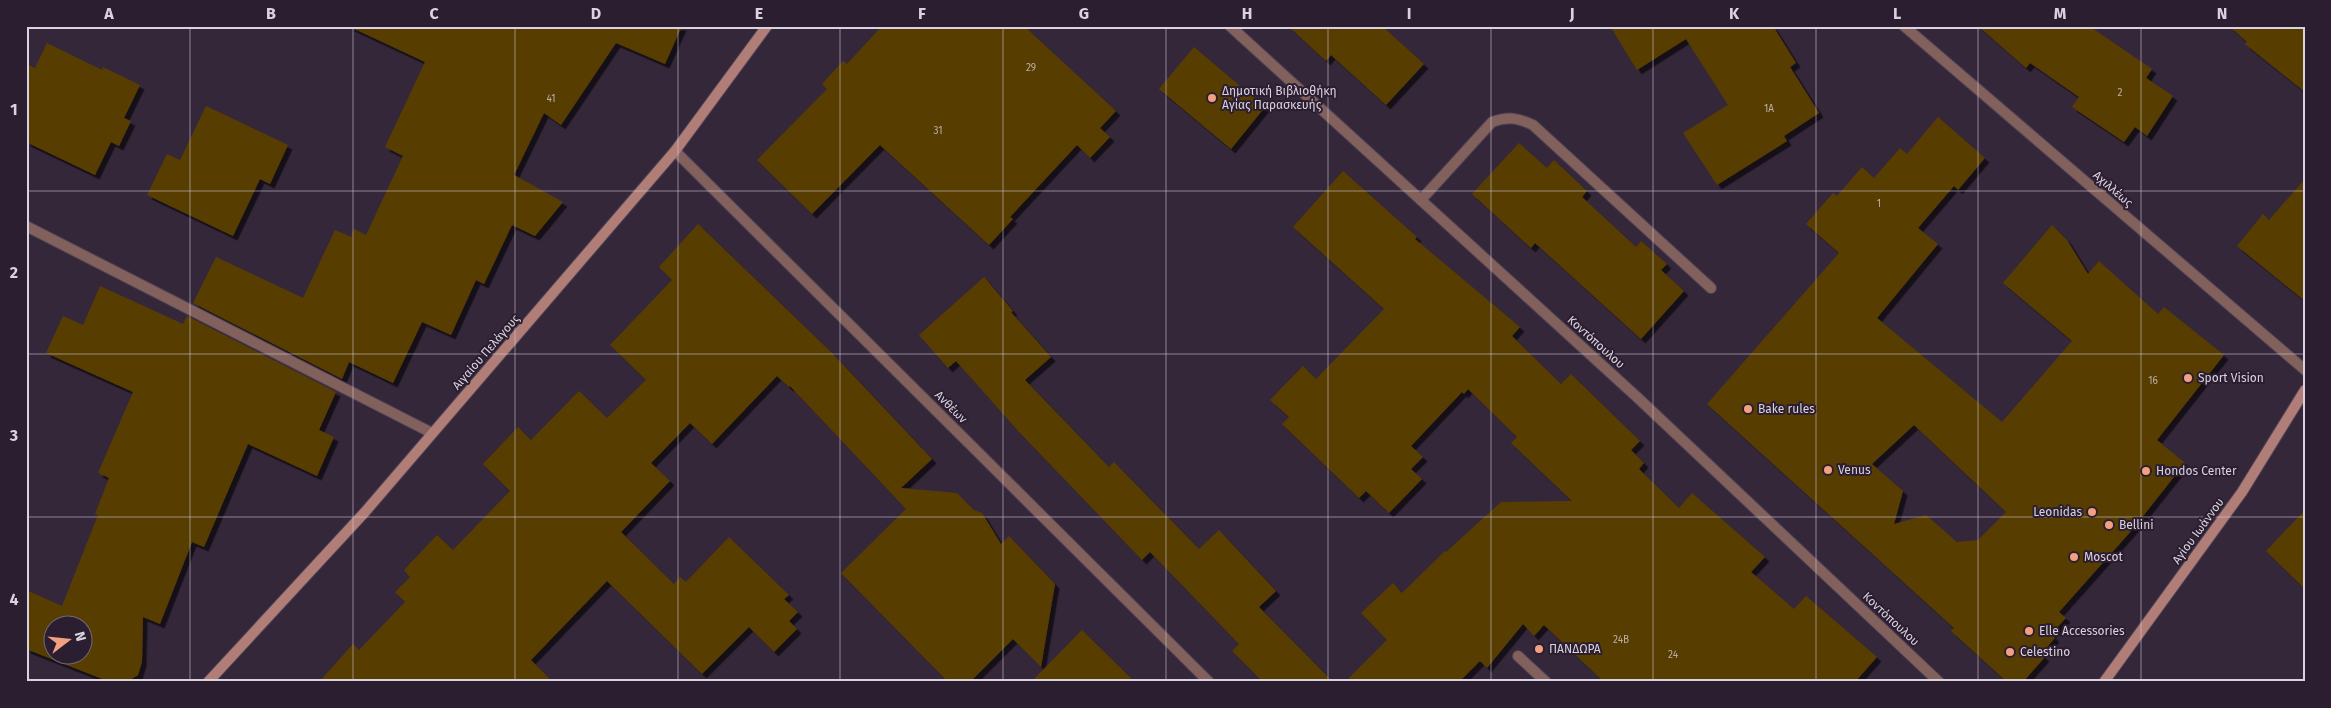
<svg xmlns="http://www.w3.org/2000/svg" width="2331" height="708" font-family="'Fira Sans',sans-serif">
<style>
.building{fill:#593d04;fill-rule:evenodd;filter:url(#shadow)}
.lines{fill:none;stroke-linecap:round;stroke-linejoin:round}
.lane-casing{stroke:#4f4254;stroke-width:12}
.street-casing{stroke:#4f4254;stroke-width:12}
.secondary-casing{stroke:#4f4254;stroke-width:12}
.lane{stroke:#82615d;stroke-width:10}
.street{stroke:#82615d;stroke-width:10}
.secondary{stroke:#b17e77;stroke-width:10}
.grid{fill:none;stroke:#dad2de;stroke-width:1;stroke-opacity:0.55}
.poi-dot{fill:#f2a080;stroke:#2b1e30;stroke-width:2}
.labels{text-anchor:middle;dominant-baseline:central;stroke-width:4;stroke-linejoin:round;paint-order:stroke}
.number-label{font-size:10px;fill:#baada8}
.poi-label{font-size:12px;fill:#dad2de;stroke:#2b1e30;text-anchor:start}
.street-label{font-size:12px;fill:#dad2de;stroke:#2b1e30}
.neatline{fill:none;stroke:#dad2de;stroke-width:2}
.grid-label{font-size:16px;text-anchor:middle;font-weight:bold;fill:#dad2de}
</style>
<defs>
<filter id="shadow"><feDropShadow dx="4.5" dy="4.5" stdDeviation="0" flood-color="#0009"/></filter>
</defs>
<rect width="100%" height="100%" fill="#35273a"/>
<path class="building" d="M 348,26 L 682,26 L 665,64 L 616,43 L 561,125 L 544,113 L 514,175 L 563,202 L 535,236 L 512,225 L 484,284 L 476,280 L 451,335 L 422,322 L 393,383 L 349,362 L 342,379 L 193,303 L 216,257 L 303,298 L 335,230 L 351,237 L 354,229 L 366,235 L 403,156 L 385,147 L 425,62 Z
M 882,26 L 1024,26 L 1116,111 L 1100,128 L 1110,137 L 1090,158 L 1077,145 L 1010,217 L 1013,219 L 989,245 L 880,145 L 812,214 L 757,160 L 827,89 L 822,84 L 843,61 L 847,64 Z
M 1288,26 L 1382,26 L 1424,64 L 1386,105 L 1331,55 L 1326,61 Z
M 1610,26 L 1773,26 L 1796,63 L 1790,67 L 1819,113 L 1784,136 L 1787,141 L 1717,185 L 1683,133 L 1728,105 L 1686,39 L 1637,70 Z
M 1978,26 L 2089,26 L 2152,69 L 2146,78 L 2173,96 L 2147,136 L 2135,127 L 2124,142 L 2072,107 L 2079,97 L 2030,63 L 2026,68 Z
M 2229,26 L 2305,26 L 2305,92 L 2245,44 L 2247,42 Z
M 47,43 L 102,70 L 103,67 L 140,85 L 124,118 L 131,121 L 119,146 L 111,142 L 95,175 L 26,142 L 26,64 L 35,68 Z
M 1194,47 L 1265,107 L 1231,149 L 1159,89 Z
M 206,106 L 288,145 L 270,184 L 260,179 L 233,236 L 147,195 L 167,154 L 180,160 Z
M 1938,117 L 1985,158 L 1958,190 L 1954,186 L 1918,228 L 1938,244 L 1877,318 L 2002,422 L 2072,341 L 2003,283 L 2052,225 L 2067,240 L 2088,274 L 2099,261 L 2158,314 L 2164,307 L 2224,355 L 2157,440 L 2185,463 L 2132,530 L 2059,612 L 2066,618 L 2051,634 L 2055,638 L 2041,654 L 2045,657 L 2023,682 L 2007,682 L 1951,631 L 1954,628 L 1707,404 L 1839,253 L 1806,224 L 1833,193 L 1837,196 L 1862,167 L 1874,178 L 1900,148 L 1907,154 ZM 1914,425 L 2006,512 L 1978,540 L 1957,542 L 1926,515 L 1894,524 L 1903,491 L 1872,464 Z
M 1519,143 L 1547,168 L 1554,160 L 1587,191 L 1582,197 L 1636,247 L 1641,241 L 1667,264 L 1661,270 L 1684,291 L 1641,339 L 1535,243 L 1531,248 L 1472,194 Z
M 1343,171 L 1417,237 L 1415,239 L 1520,327 L 1512,336 L 1561,384 L 1571,374 L 1640,441 L 1631,450 L 1644,463 L 1639,469 L 1679,508 L 1692,493 L 1765,557 L 1751,572 L 1794,609 L 1806,596 L 1877,657 L 1855,682 L 1604,682 L 1544,625 L 1534,636 L 1523,624 L 1487,668 L 1480,661 L 1459,682 L 1345,682 L 1387,640 L 1361,613 L 1393,583 L 1402,593 L 1445,551 L 1446,552 L 1501,502 L 1572,501 L 1511,443 L 1517,437 L 1468,389 L 1464,394 L 1462,392 L 1411,446 L 1423,457 L 1411,469 L 1422,479 L 1389,513 L 1366,491 L 1359,498 L 1282,424 L 1289,417 L 1270,400 L 1303,366 L 1316,379 L 1384,309 L 1293,227 Z
M 2305,179 L 2305,301 L 2237,246 L 2263,214 L 2269,220 Z
M 698,224 L 833,354 L 932,459 L 901,488 L 957,493 L 974,510 L 982,513 L 1001,544 L 1009,536 L 1055,584 L 1041,667 L 1013,639 L 970,682 L 948,682 L 841,573 L 906,509 L 790,386 L 789,387 L 777,376 L 712,444 L 690,423 L 651,463 L 670,481 L 621,532 L 674,584 L 680,577 L 686,582 L 729,537 L 789,595 L 784,599 L 798,612 L 789,621 L 797,629 L 774,652 L 749,627 L 702,674 L 607,581 L 531,660 L 553,682 L 319,682 L 353,644 L 359,650 L 405,602 L 395,592 L 410,577 L 404,570 L 437,535 L 453,550 L 510,491 L 483,464 L 518,427 L 531,440 L 579,391 L 607,418 L 646,380 L 610,345 L 672,280 L 659,267 Z
M 984,277 L 1013,311 L 1011,312 L 1051,357 L 1025,380 L 1109,467 L 1114,462 L 1199,549 L 1219,530 L 1276,591 L 1259,607 L 1333,682 L 1263,682 L 1232,651 L 1239,644 L 1150,552 L 1142,560 L 1019,432 L 956,361 L 948,368 L 919,335 Z
M 100,286 L 183,324 L 187,316 L 336,392 L 319,430 L 334,437 L 317,476 L 248,444 L 204,547 L 192,542 L 160,624 L 143,617 L 142,662 L 138,675 L 127,682 L 110,682 L 26,649 L 26,590 L 62,606 L 98,515 L 95,514 L 109,478 L 98,473 L 133,392 L 46,353 L 63,316 L 83,325 ZM 52,626 L 82,626 L 82,656 L 52,656 Z
M 2305,510 L 2305,589 L 2266,551 Z
M 1082,630 L 1135,682 L 1031,682 Z"/>
<g class="lines">
<defs>
<path id="lane" d="M 1421,200 L 1492,122 C 1508,116 1518,118 1533,125 L 1711,288
M 26,226 L 432,433"/>
<path id="street" d="M 1230,26 L 1638,398 L 1939,682
M 1904,26 L 2305,370
M 675,151 L 1209,682
M 1518,656 L 1546,682"/>
<path id="secondary" d="M 208,682 L 365,512 L 675,151 L 767,26
M 2104,682 L 2242,492 L 2305,390"/>
</defs>
<use href="#lane" class="lane-casing"/>
<use href="#street" class="street-casing"/>
<use href="#secondary" class="secondary-casing"/>
<use href="#lane" class="lane"/>
<use href="#street" class="street"/>
<use href="#secondary" class="secondary"/>
</g>
<path class="grid" d="M 190,26 L 190,682M 353,26 L 353,682M 515,26 L 515,682M 678,26 L 678,682M 840,26 L 840,682M 1003,26 L 1003,682M 1166,26 L 1166,682M 1328,26 L 1328,682M 1491,26 L 1491,682M 1653,26 L 1653,682M 1816,26 L 1816,682M 1978,26 L 1978,682M 2141,26 L 2141,682M 26,191 L 2305,191M 26,354 L 2305,354M 26,517 L 2305,517"/>
<g class="poi-dot">
<circle cx="1212" cy="98" r="5"/>
<circle cx="2188" cy="378" r="5"/>
<circle cx="1748" cy="409" r="5"/>
<circle cx="1828" cy="470" r="5"/>
<circle cx="2146" cy="471" r="5"/>
<circle cx="2092" cy="512" r="5"/>
<circle cx="2109" cy="525" r="5"/>
<circle cx="2074" cy="557" r="5"/>
<circle cx="2029" cy="631" r="5"/>
<circle cx="1539" cy="649" r="5"/>
<circle cx="2010" cy="652" r="5"/>
</g>
<g class="labels">
<g class="number-label">
<text x="1031" y="68">29</text>
<text x="2120" y="93">2</text>
<text x="551" y="99">41</text>
<text x="1769" y="109">1Α</text>
<text x="938" y="131">31</text>
<text x="1879" y="204">1</text>
<text x="2153" y="381">16</text>
<text x="1621" y="640">24Β</text>
<text x="1673" y="655">24</text>
</g>
<g class="poi-label">
<text x="1222" y="91">Δημοτική Βιβλιοθήκη<tspan x="1222" dy="14">Αγίας Παρασκευής</tspan></text>
<text x="2198" y="378">Sport Vision</text>
<text x="1758" y="409">Bake rules</text>
<text x="1838" y="470">Venus</text>
<text x="2156" y="471">Hondos Center</text>
<text x="2082" y="512" text-anchor="end">Leonidas</text>
<text x="2119" y="525">Bellini</text>
<text x="2084" y="557">Moscot</text>
<text x="2039" y="631">Elle Accessories</text>
<text x="1549" y="649">ΠΑΝΔΩΡΑ</text>
<text x="2020" y="652">Celestino</text>
</g>
<g class="street-label">
<text transform="translate(2113 189) rotate(41)">Αχιλλέως</text>
<text transform="translate(1596 342) rotate(42)">Κοντόπουλου</text>
<text transform="translate(486 352) rotate(-49)">Αιγαίου Πελάγους</text>
<text transform="translate(951 407) rotate(45)">Ανθέων</text>
<text transform="translate(2198 531) rotate(-54)">Αγίου Ιωάννου</text>
<text transform="translate(1891 619) rotate(43)">Κοντόπουλου</text>
</g>
</g>
<rect width="2331" height="708" fill="none" stroke="#2b1e30" stroke-width="55"/>
<g transform="translate(68 640) rotate(74)"><circle r="24" fill="#2b1e30" stroke="#716676"/>
<path d="M0-4L9 19L0 12L-9 19Z" fill="#f2a080"/>
<text y="-8" font-size="14" font-weight="bold" text-anchor="middle" fill="#dad2de">N</text>
</g>
<rect x="28" y="28" width="2276" height="652" class="neatline"/>
<g class="grid-label">
<text x="109" y="19">A</text>
<text x="271" y="19">B</text>
<text x="434" y="19">C</text>
<text x="596" y="19">D</text>
<text x="759" y="19">E</text>
<text x="922" y="19">F</text>
<text x="1084" y="19">G</text>
<text x="1247" y="19">H</text>
<text x="1409" y="19">I</text>
<text x="1572" y="19">J</text>
<text x="1734" y="19">K</text>
<text x="1897" y="19">L</text>
<text x="2060" y="19">M</text>
<text x="2222" y="19">N</text>
<text x="14" y="115">1</text>
<text x="14" y="278">2</text>
<text x="14" y="441">3</text>
<text x="14" y="605">4</text>
</g>
</svg>
